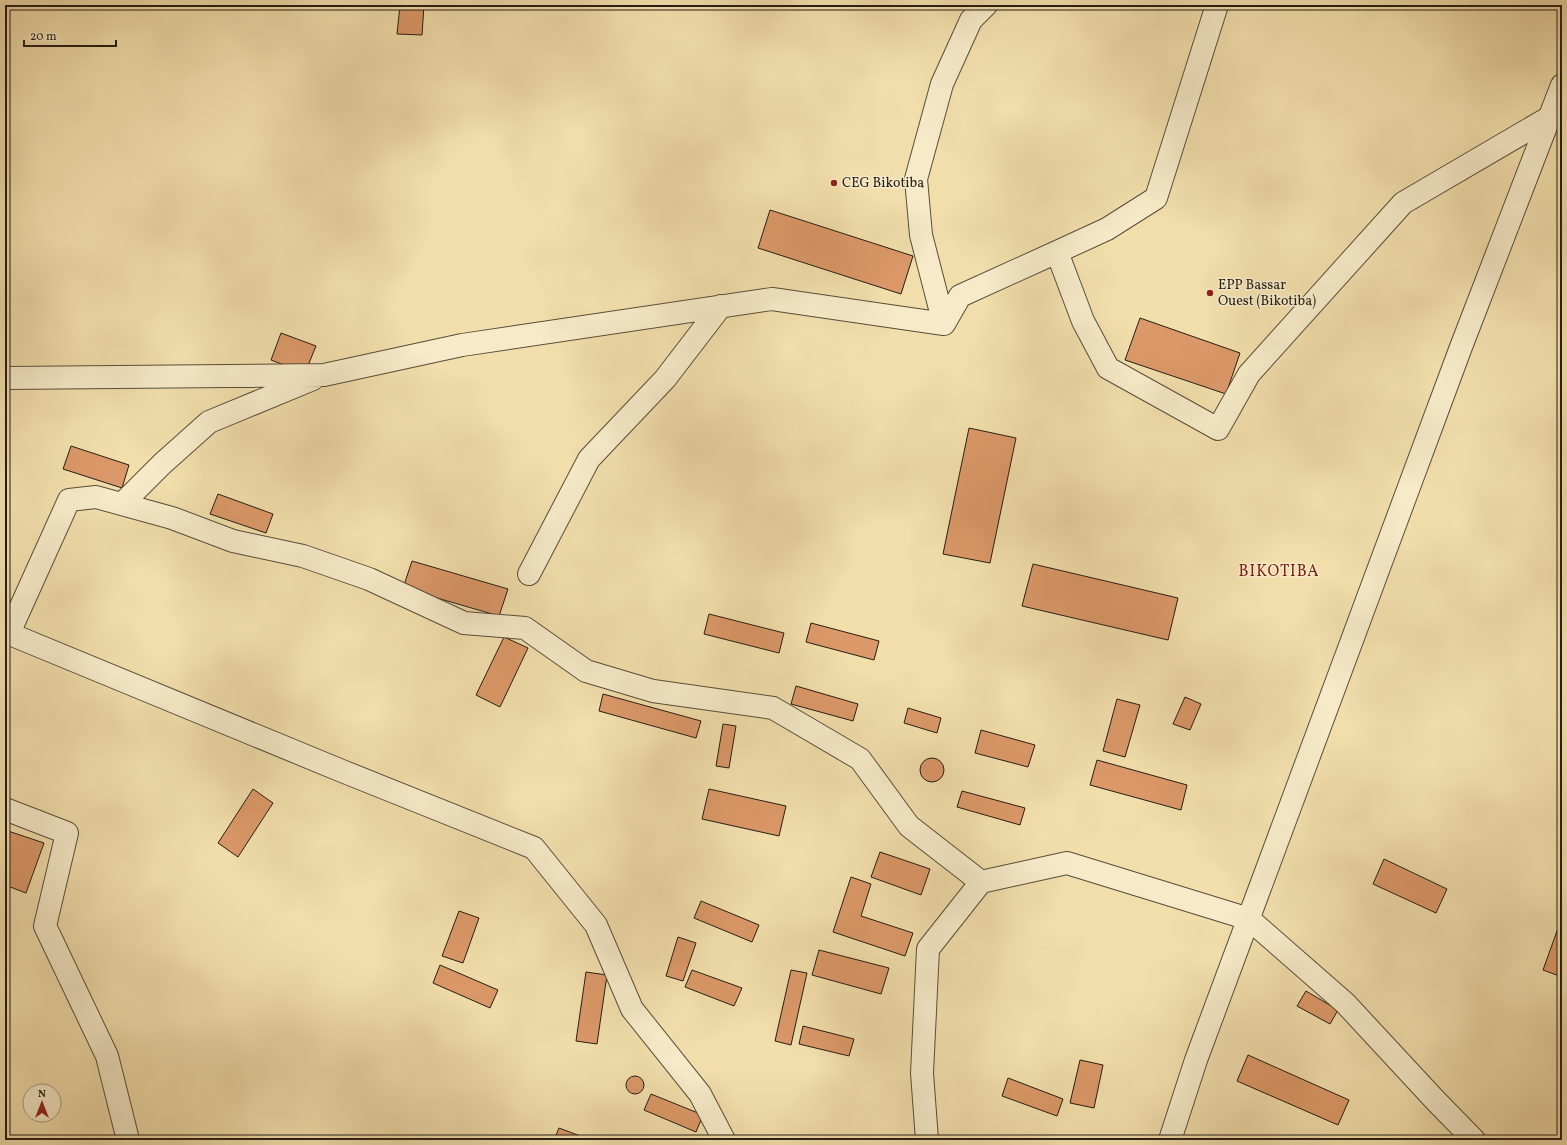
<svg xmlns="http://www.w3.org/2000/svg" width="1567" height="1145" font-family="Vollkorn,serif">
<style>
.building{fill:#db9868;stroke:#251d15}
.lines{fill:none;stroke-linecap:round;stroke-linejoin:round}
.minor-casing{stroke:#584d3a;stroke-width:24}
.minor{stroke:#f6eac8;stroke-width:22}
.poi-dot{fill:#8f2418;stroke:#f6eac8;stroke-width:1.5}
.labels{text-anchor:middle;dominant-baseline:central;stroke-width:3;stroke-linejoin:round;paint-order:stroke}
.poi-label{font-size:14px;fill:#251d15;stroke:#f6eac8;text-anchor:start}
.quarter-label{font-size:16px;letter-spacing:1px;fill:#7a1f14;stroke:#f6eac8}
</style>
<rect width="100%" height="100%" fill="#f1deab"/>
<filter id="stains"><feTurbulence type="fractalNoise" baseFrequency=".005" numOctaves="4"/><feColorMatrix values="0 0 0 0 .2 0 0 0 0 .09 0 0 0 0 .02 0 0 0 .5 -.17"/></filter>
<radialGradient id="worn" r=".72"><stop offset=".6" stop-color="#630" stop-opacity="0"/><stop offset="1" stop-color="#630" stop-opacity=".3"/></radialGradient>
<path class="building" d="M 400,5 L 424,5 L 422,35 L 397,34 Z
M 770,210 L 913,256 L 901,294 L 758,248 Z
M 1140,318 L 1240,353 L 1226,394 L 1125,360 Z
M 281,333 L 316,346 L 305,373 L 271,360 Z
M 969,428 L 1016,438 L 990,563 L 943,554 Z
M 71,446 L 129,465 L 122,488 L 63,469 Z
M 218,494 L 273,514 L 266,533 L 210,514 Z
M 412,561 L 508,589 L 499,616 L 403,588 Z
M 1033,564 L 1178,598 L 1168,640 L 1022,606 Z
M 709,614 L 784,633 L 779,653 L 704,634 Z
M 811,623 L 879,641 L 874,660 L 806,642 Z
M 504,637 L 528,648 L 500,707 L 476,695 Z
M 796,686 L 858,704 L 853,721 L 791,704 Z
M 603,694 L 701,721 L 696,738 L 599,711 Z
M 1185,697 L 1201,704 L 1190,730 L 1173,724 Z
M 1117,699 L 1140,705 L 1125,757 L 1103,751 Z
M 908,708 L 941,718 L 937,733 L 904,723 Z
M 723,724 L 736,726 L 729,768 L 716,766 Z
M 981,730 L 1035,745 L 1028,767 L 975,753 Z
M920 770a12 12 0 1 1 24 0a12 12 0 1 1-24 0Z
M 1097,760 L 1187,785 L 1181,810 L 1090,785 Z
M 253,789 L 273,803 L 238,857 L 218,843 Z
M 709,789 L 786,806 L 779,836 L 702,819 Z
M 962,791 L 1025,808 L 1020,825 L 957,807 Z
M 5,830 L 44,843 L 26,893 L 5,885 Z
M 880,852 L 930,869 L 921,895 L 871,877 Z
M 1384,859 L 1447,889 L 1436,913 L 1373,884 Z
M 851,877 L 871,884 L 861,916 L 913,933 L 905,956 L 833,932 Z
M 701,901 L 759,925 L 752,942 L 694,918 Z
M 459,911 L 479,918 L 463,963 L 442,956 Z
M 1562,917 L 1562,977 L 1543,970 Z
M 678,937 L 696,943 L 683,981 L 666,976 Z
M 819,950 L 889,968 L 881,994 L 812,975 Z
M 440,965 L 498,990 L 490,1008 L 433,983 Z
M 692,970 L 742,988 L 734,1006 L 685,987 Z
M 791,970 L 807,973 L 791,1045 L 775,1041 Z
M 586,972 L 607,975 L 597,1044 L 576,1041 Z
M 1306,991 L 1338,1010 L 1330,1024 L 1297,1006 Z
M 803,1026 L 854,1039 L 849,1056 L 799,1044 Z
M 1248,1055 L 1349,1100 L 1338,1125 L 1237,1081 Z
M 1080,1060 L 1103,1065 L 1094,1108 L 1070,1103 Z
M626 1085a9 9 0 1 1 18 0a9 9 0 1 1-18 0Z
M 1008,1078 L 1063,1099 L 1057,1116 L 1002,1096 Z
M 651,1094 L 703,1115 L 696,1132 L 644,1110 Z
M 559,1128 L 591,1140 L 554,1140 Z"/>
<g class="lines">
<defs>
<path id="minor" d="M 986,5 L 971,20 L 942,84 L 916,179 L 921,235 L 944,324 L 960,296 L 1057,252 L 1083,321 L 1108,368 L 1218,429 L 1249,374 L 1403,203 L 1550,117
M 1057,252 L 1107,229 L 1156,198 L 1217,5
M 5,378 L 324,375 L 462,345 L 772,299 L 944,324
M 122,504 L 162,464 L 209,422 L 313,379
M 529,574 L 589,459 L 665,379 L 721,306
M 5,632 L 342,771 L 534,848 L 596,925 L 632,1009 L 700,1094 L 724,1140
M 9,633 L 69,500 L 96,497 L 172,518 L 233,541 L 303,556 L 369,579 L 464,623 L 525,628 L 586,671 L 653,691 L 773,708 L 860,759 L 909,826 L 981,882 L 928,949 L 922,1073 L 927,1140
M 5,809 L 67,833 L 45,926 L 107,1056 L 128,1140
M 981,882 L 1067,863 L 1249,919 L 1345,1003 L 1435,1100 L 1474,1140
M 1170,1140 L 1196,1060 L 1461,347 L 1562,85"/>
</defs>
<use href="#minor" class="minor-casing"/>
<use href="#minor" class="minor"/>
</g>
<g class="poi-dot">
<circle cx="834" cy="183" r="4"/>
<circle cx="1210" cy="293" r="4"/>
</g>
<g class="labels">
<g class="poi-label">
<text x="842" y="183">CEG Bikotiba</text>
<text x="1218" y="285">EPP Bassar<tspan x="1218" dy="16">Ouest (Bikotiba)</tspan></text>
</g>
<g class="quarter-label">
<text x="1279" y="572">BIKOTIBA</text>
</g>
</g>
<rect width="1567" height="1145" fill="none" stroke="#f1deab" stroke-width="20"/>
<rect x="6" y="6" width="1555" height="1133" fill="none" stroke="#251d15" stroke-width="2"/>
<rect x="10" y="10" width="1547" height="1125" fill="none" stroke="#251d15"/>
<g transform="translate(42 1103)"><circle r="19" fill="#f6eac8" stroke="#a29880"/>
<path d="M0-3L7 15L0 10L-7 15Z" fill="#8f2418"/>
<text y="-6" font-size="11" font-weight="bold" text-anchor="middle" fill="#251d15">N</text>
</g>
<path d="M24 40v6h92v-6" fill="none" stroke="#251d15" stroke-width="2"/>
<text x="30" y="40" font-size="12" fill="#251d15" stroke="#f6eac8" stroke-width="3" paint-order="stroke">20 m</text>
<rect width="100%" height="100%" filter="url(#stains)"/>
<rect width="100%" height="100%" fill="url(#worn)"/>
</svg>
